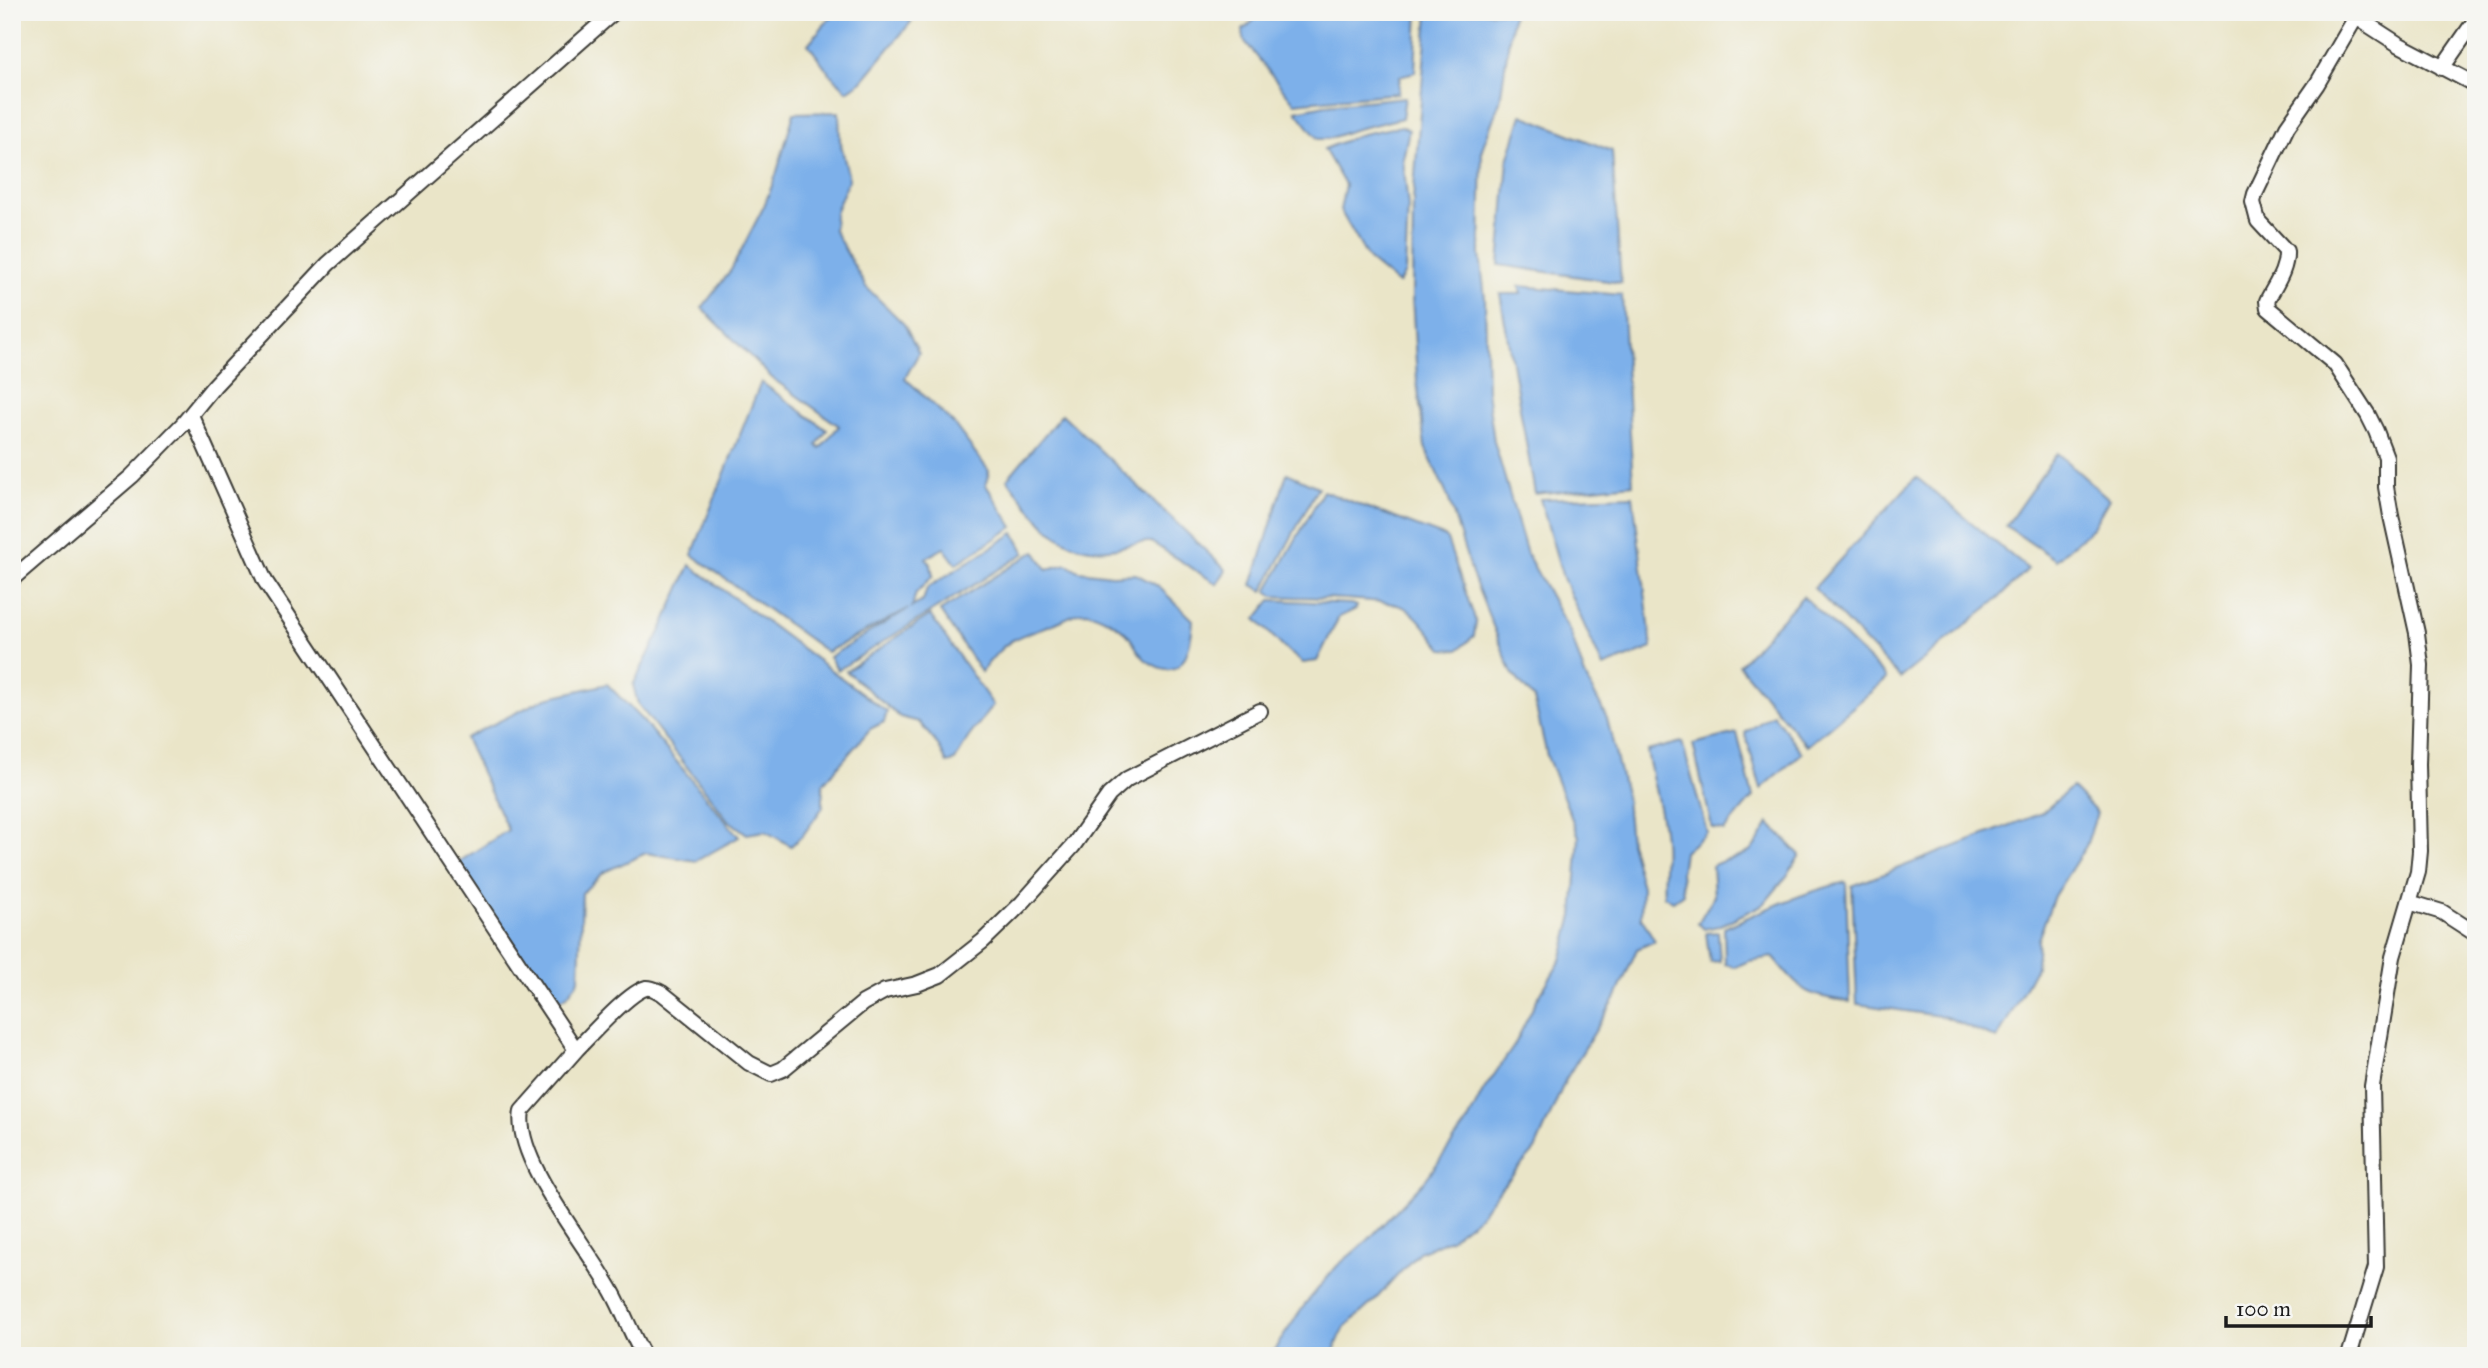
<svg xmlns="http://www.w3.org/2000/svg" width="2488" height="1368" font-family="'IM FELL Great Primer',serif">
<style>
.water{fill:#7db0ea;stroke:#4c6683;stroke-width:2}
.lines{fill:none;stroke-linecap:round;stroke-linejoin:round}
.minor-casing{stroke:#3b3a36;stroke-width:18}
.minor{stroke:#fff;stroke-width:14}
</style>
<rect width="100%" height="100%" fill="#f6f6f2"/>
<filter id="ink" filterUnits="userSpaceOnUse"><feTurbulence type="fractalNoise" baseFrequency=".0143" numOctaves="2"/><feDisplacementMap in="SourceGraphic" scale="14" xChannelSelector="R" yChannelSelector="G"/><feConvolveMatrix kernelMatrix="1 2 1 2 8 2 1 2 1" color-interpolation-filters="sRGB"/></filter>
<filter id="wash" filterUnits="userSpaceOnUse"><feTurbulence type="fractalNoise" baseFrequency=".00686" numOctaves="4" result="noise"/><feDisplacementMap in="SourceGraphic" scale="28" xChannelSelector="R" yChannelSelector="G"/><feGaussianBlur stdDeviation="1.57" result="paint"/><feColorMatrix in="noise" values="0 0 0 0 0 0 0 0 0 0 0 0 0 0 0 0 0 1.4 0 .05"/><feComposite in="paint" operator="in"/></filter>
<g filter="url(#wash)">
<rect width="100%" height="100%" fill="#eae5c8"/>
<path class="water" d="M 835,12 L 899,12 L 912,21 L 862,81 L 847,91 L 831,75 L 808,44 Z
M 1263,12 L 1418,12 L 1415,72 L 1400,76 L 1398,93 L 1294,103 L 1243,39 L 1243,30 Z
M 1428,12 L 1513,12 L 1500,101 L 1482,149 L 1480,254 L 1485,298 L 1487,391 L 1494,441 L 1527,554 L 1571,634 L 1585,676 L 1607,718 L 1626,798 L 1630,842 L 1642,887 L 1641,917 L 1655,941 L 1637,949 L 1616,997 L 1566,1079 L 1535,1150 L 1501,1188 L 1478,1217 L 1450,1239 L 1419,1252 L 1374,1301 L 1343,1329 L 1332,1356 L 1270,1356 L 1306,1303 L 1337,1266 L 1368,1240 L 1426,1179 L 1468,1121 L 1483,1091 L 1514,1046 L 1536,1001 L 1561,960 L 1573,916 L 1579,837 L 1547,756 L 1534,699 L 1512,673 L 1472,574 L 1448,497 L 1425,447 L 1417,381 L 1412,296 L 1413,200 Z
M 1405,97 L 1402,118 L 1353,130 L 1328,139 L 1318,139 L 1296,111 L 1325,105 Z
M 839,112 L 840,140 L 849,179 L 835,213 L 834,230 L 866,287 L 904,324 L 919,353 L 905,378 L 953,423 L 989,471 L 986,485 L 1013,527 L 956,564 L 944,548 L 926,558 L 931,565 L 933,576 L 916,593 L 912,607 L 923,601 L 927,588 L 1014,533 L 1025,553 L 838,670 L 829,657 L 908,609 L 827,652 L 692,555 L 761,382 L 827,430 L 817,445 L 820,449 L 839,426 L 772,378 L 702,308 L 731,270 L 764,206 L 776,175 L 794,113 Z
M 1522,115 L 1612,151 L 1621,283 L 1499,265 L 1508,160 Z
M 1402,126 L 1409,130 L 1403,159 L 1408,206 L 1405,273 L 1398,284 L 1369,260 L 1340,210 L 1345,185 L 1324,149 L 1362,134 Z
M 1519,286 L 1622,295 L 1633,484 L 1535,494 L 1500,294 L 1521,294 Z
M 1062,414 L 1226,570 L 1217,584 L 1151,542 C 1134,541 1124,548 1108,549 C 1058,555 1034,513 1007,479 Z
M 2057,453 L 2109,499 L 2093,527 L 2056,560 L 2006,526 Z
M 1287,473 L 1318,487 L 1263,591 L 1252,585 Z
M 1916,477 L 2028,569 L 1998,599 L 1900,678 L 1814,588 Z
M 1323,491 L 1446,537 L 1476,622 L 1474,636 L 1458,650 L 1443,649 C 1431,636 1420,617 1405,608 C 1388,598 1298,598 1273,596 L 1267,591 Z
M 1633,496 L 1652,648 L 1603,667 L 1563,578 L 1540,499 Z
M 1035,551 L 1047,569 L 1067,564 L 1079,571 L 1112,575 L 1136,574 L 1158,586 L 1193,620 C 1191,649 1183,687 1146,660 C 1138,654 1134,642 1127,634 C 1118,625 1098,613 1085,612 C 1075,612 1068,618 1060,621 C 1046,628 1029,631 1015,639 C 1001,646 991,660 981,672 L 940,611 Z
M 690,565 L 887,712 L 884,722 L 870,729 L 823,784 L 823,807 L 803,835 L 791,846 L 765,831 L 747,834 L 728,820 L 638,704 L 633,685 L 661,630 Z
M 1803,596 L 1883,674 L 1886,679 L 1807,746 L 1739,665 Z
M 1271,600 L 1351,604 L 1357,606 L 1356,609 L 1339,617 L 1317,661 L 1303,663 L 1284,648 L 1256,619 Z
M 930,615 L 993,705 L 968,738 L 955,761 L 947,763 L 938,745 L 919,722 L 900,717 L 846,671 Z
M 607,684 L 643,721 L 739,837 L 696,861 L 646,853 L 604,872 L 582,893 L 579,980 L 567,996 L 553,1004 L 454,865 L 508,830 L 465,738 L 546,698 Z
M 1773,714 L 1802,753 L 1761,789 L 1745,733 Z
M 1737,733 L 1753,797 L 1724,831 L 1712,828 L 1693,744 Z
M 1682,742 L 1707,832 L 1684,852 L 1681,872 L 1683,894 L 1673,901 L 1664,896 C 1662,877 1666,859 1664,840 C 1662,811 1652,781 1647,751 Z
M 2072,787 L 2097,813 L 2086,846 L 2054,896 L 2038,940 L 2036,967 L 1997,1039 L 1946,1017 L 1857,1004 L 1852,886 L 2042,813 Z
M 1769,823 L 1800,855 L 1787,876 L 1764,904 L 1719,926 L 1704,929 L 1698,923 L 1714,896 L 1712,866 C 1721,860 1729,860 1739,857 C 1755,851 1761,837 1769,823 Z
M 1846,882 L 1850,1002 C 1804,994 1803,994 1773,957 L 1749,961 L 1735,967 L 1725,964 L 1724,928 C 1763,910 1804,892 1846,882 Z
M 1718,932 L 1720,961 L 1710,962 L 1706,933 Z"/>
</g>
<g filter="url(#ink)">
<g class="lines">
<defs>
<path id="minor" d="M 2350,13 L 2398,44 L 2476,85
M 2442,68 L 2476,19
M 191,415 L 265,581 L 576,1050 C 590,1036 629,992 646,988 C 652,987 657,991 662,993 L 749,1063 L 771,1074 L 783,1069 L 863,1003 L 885,991 L 917,984 L 940,975 L 983,941 L 1022,903 L 1073,846 L 1109,795 L 1127,779 L 1260,711
M 12,579 L 132,476 L 183,424 L 214,386 L 328,264 L 614,12
M 2409,902 L 2442,912 L 2476,934
M 576,1050 L 522,1111 C 513,1160 589,1248 613,1293 C 624,1313 632,1336 644,1356
M 2349,1356 L 2376,1267 L 2372,1086 L 2393,957 L 2418,872 L 2420,851 L 2418,764 L 2421,665 L 2417,633 L 2391,516 L 2386,487 L 2386,457 L 2376,431 L 2368,415 L 2335,364 L 2268,308 L 2267,301 C 2275,285 2287,270 2286,251 L 2258,221 L 2253,202 L 2255,194 L 2287,127 L 2317,84 L 2356,17"/>
</defs>
<use href="#minor" class="minor-casing"/>
<use href="#minor" class="minor"/>
</g>
</g>
<rect width="2488" height="1368" fill="none" stroke="#f6f6f2" stroke-width="42"/>
<path d="M2226 1316v10h145v-10" fill="none" stroke="#1c1c1c" stroke-width="3.5"/>
<text x="2236" y="1316" font-size="21" fill="#1c1c1c" stroke="#f6f6f2" stroke-width="5" paint-order="stroke">100 m</text>
</svg>
